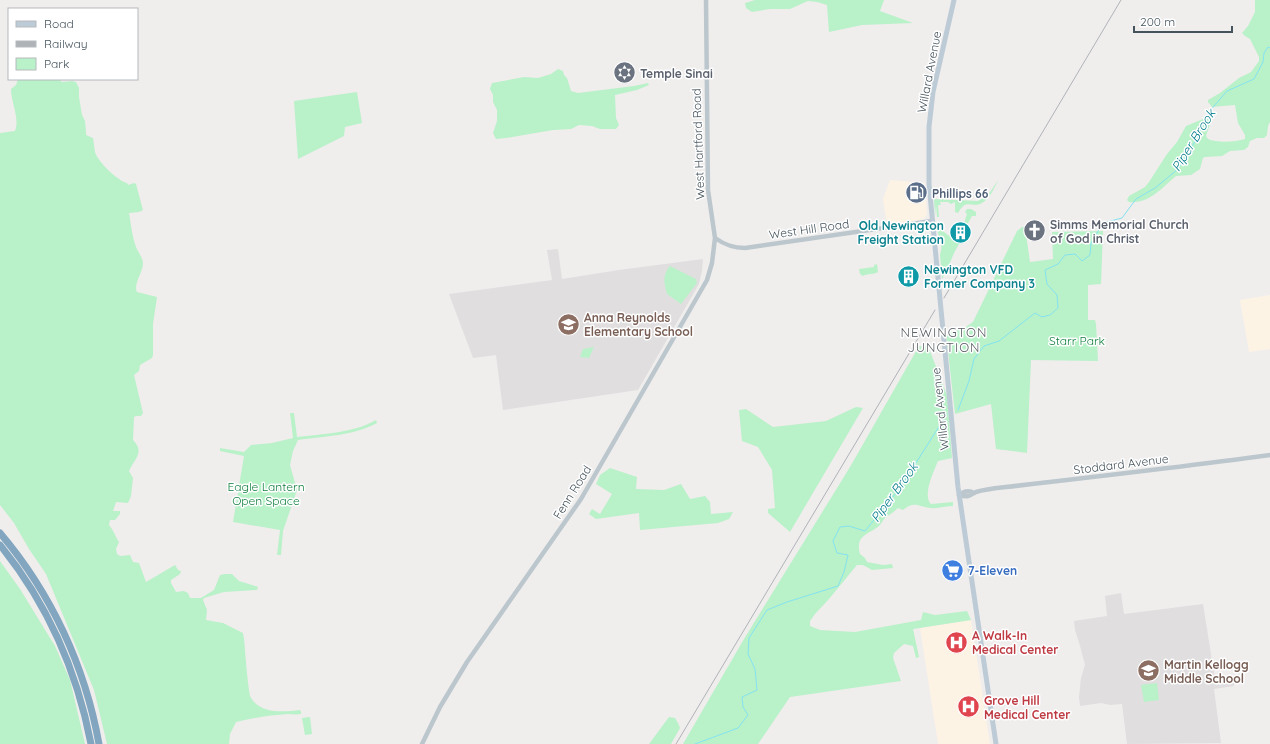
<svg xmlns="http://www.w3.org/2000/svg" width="1270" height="744" font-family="Quicksand,sans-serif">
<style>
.commercial{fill:#fcf3e5}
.education{fill:#e1dee0}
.green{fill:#b9f1c9}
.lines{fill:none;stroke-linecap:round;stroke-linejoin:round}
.stream{stroke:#84e3f0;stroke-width:1}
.tertiary{stroke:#bbc7cd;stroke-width:4.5}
.secondary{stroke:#bdcbd6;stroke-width:5}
.motorway{stroke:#82a6bf;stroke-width:7}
.rail{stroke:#afb3b8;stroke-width:1}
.labels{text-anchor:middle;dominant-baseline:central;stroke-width:3;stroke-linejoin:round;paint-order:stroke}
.street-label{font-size:12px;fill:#45535c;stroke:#fff}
.worship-label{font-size:12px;font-weight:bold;fill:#5b616d;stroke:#fff;text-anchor:start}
.service-label{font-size:12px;font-weight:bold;fill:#4e5e75;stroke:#fff;text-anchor:start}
.culture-label{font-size:12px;font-weight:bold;fill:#0d838f;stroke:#fff;text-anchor:end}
.education-label{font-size:12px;font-weight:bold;fill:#785e54;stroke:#fff;text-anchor:start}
.park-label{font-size:12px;fill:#12803f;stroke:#fff}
.shop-label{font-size:12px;font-weight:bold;fill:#366cbe;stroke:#fff;text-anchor:start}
.health-label{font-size:12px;font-weight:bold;fill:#be3a42;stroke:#fff;text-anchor:start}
.water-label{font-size:13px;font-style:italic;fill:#087f8f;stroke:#fff}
.neighbourhood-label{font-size:13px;letter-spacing:1px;fill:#5a5f63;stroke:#fff}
</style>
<rect width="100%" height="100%" fill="#f0eded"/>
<path class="commercial" d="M 890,180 L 925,183 L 927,214 L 924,219 L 887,226 L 883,199 Z
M 1270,295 L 1270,349 L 1249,352 L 1240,300 Z
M 971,620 L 990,744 L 938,744 L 920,628 Z"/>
<path class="education" d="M 558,249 L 562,279 L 619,270 L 703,259 L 702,271 L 699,284 L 638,390 L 503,410 L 496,355 L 473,358 L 449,294 L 552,280 L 547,250 Z
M 1121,593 L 1124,614 L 1203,604 L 1216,685 L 1234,683 L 1234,686 L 1214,689 L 1221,743 L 1127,744 L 1122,704 L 1110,705 L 1101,703 L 1080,706 L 1079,697 L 1081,678 L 1085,665 L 1080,646 L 1075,630 L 1074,621 L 1107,616 L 1105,596 Z"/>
<path class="green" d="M 755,0 L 884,0 L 880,11 L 913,23 L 862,25 L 829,32 L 827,5 L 817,2 L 808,1 L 790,9 L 770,9 L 752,12 L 746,8 L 745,3 Z
M 1255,0 L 1270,0 L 1270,122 L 1268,126 L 1267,135 L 1264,138 L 1257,138 L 1250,141 L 1248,147 L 1244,150 L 1230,151 L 1222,156 L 1205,157 L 1203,158 L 1200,169 L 1191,175 L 1176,176 C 1162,188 1149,204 1129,202 L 1127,200 L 1129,196 L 1145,187 L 1149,182 L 1167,154 L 1177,142 L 1186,126 L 1203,119 L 1209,119 L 1211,121 L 1206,136 L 1208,139 C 1217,143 1236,142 1245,139 L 1245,135 L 1238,123 L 1235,105 L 1212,107 L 1208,102 L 1208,100 L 1220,93 L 1239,78 L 1251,72 L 1259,61 L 1259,57 L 1250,39 L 1245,36 L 1242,33 L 1248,26 L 1255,12 Z
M 558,69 L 563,71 L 564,75 L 567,78 L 571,91 L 578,93 L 634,86 L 648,83 L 649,85 L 637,90 L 615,95 L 616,118 L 619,125 L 616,129 L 600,129 L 592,126 L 579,125 L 571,129 L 553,130 L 506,138 L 496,139 L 493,133 L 497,121 L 497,110 L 493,102 L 493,95 L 490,89 L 492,83 L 524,77 L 538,78 L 551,74 Z
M 18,79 L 59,79 L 62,82 L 72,81 L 76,82 L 79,88 L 79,97 L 82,115 L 85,121 L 86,132 L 86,135 L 93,138 C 94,143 94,147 95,152 C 97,161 118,181 127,183 L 128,185 L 134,183 L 136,184 L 143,210 L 139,212 L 129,213 C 131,224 132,236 136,247 C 138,252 143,258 143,263 C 143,273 133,284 137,292 L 157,297 L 153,324 L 153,355 L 152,358 L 140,365 L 139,371 L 134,375 L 143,413 L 141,416 L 136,416 L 134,417 L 133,440 C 145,452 135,458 129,471 L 133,478 L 131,496 L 128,503 L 116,502 L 113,511 L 120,511 L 120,514 L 115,520 L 110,520 L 109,525 C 114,531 115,536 119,542 L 116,549 L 117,554 L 120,556 L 130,555 L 133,562 L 139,563 L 146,582 L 175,565 L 178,570 L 181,571 L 180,574 L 171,580 L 171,583 L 176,592 L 184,591 L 188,593 L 190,598 L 201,598 L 214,590 L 220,575 L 225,574 L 232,574 L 239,581 L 258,587 L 257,590 L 224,592 L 204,598 L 203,600 L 207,610 L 206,620 L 223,623 L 243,633 L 244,639 C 245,648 248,693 251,698 C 261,714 284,712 300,710 L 301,712 L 301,714 C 296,715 292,714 288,714 C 270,715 253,718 236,722 L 230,734 L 229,744 L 107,744 L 94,690 L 46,574 L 29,549 L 14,523 L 0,505 L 0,133 L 15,131 C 20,118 11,103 11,89 L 16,85 Z
M 357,92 L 362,123 L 345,127 L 344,136 L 298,159 L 294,101 Z
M 999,179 C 995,186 990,199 982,203 C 971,209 967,197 958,213 L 955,212 L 955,202 L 951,204 L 948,202 L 940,202 L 941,205 L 938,205 L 939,217 L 937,217 L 936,205 L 935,216 L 934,199 L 978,201 L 988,195 Z
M 967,209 L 971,209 L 976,212 L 976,216 L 972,216 L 967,225 L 964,223 L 967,214 L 965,212 Z
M 954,226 L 957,226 L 960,227 L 957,232 L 958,236 L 961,237 L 964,230 L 965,233 L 954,253 L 947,270 L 942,279 L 940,254 C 944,245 938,237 937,229 L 940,227 L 943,231 L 949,236 Z
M 1022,227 L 1025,227 L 1030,262 L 1053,259 L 1052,232 L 1103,231 L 1101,284 L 1088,285 L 1088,320 L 1095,320 L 1096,324 L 1098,361 L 1031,360 L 1027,453 L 996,449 L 991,404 L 955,414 L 946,333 L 963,329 L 973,322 L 1017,231 Z
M 877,264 L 878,272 C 873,275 868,273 863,276 L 860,274 L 859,269 L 874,267 L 874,265 Z
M 670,266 L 696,279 L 697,283 L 681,304 L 667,294 C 664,283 662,275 670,266 Z
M 919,346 L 928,346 L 947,395 L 952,458 L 938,461 C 934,471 922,495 931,504 L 953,502 L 953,506 C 946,506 938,509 931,508 C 919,507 915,500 903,510 L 898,508 C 894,512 889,515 885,518 C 883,520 881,524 879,526 C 868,535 855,535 860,554 L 865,558 L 867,562 L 883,565 L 892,564 L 893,568 L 872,570 L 863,565 L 857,565 L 829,599 L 815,614 L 810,621 L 810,626 L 820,630 L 855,632 L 921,620 L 923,612 L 935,615 L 967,611 L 971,620 L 913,629 L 919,657 L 916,658 L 913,646 L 904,644 L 894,653 L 893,658 L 901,681 L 790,697 L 758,744 L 683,744 L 744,639 L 850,467 Z
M 594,347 L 589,358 L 580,357 L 583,349 Z
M 856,407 L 863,408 L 790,532 L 768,513 L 768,509 L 775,508 L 772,470 L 758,447 L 742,441 L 739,410 L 746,409 L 773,427 L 826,421 Z
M 290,413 L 294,413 L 297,437 C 322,434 354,433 376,420 L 377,423 C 353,436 325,436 298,440 L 293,451 L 290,465 L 297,490 L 283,531 L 281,555 L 277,555 L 280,530 L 233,522 L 244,456 L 220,451 L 220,448 L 244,452 L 251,445 L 272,443 L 293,438 Z
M 610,468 L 637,477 L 636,489 L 664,490 L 681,484 L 690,499 L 705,496 L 710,502 L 711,514 L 733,512 L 729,519 L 718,523 L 640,530 L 639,513 L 596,519 L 589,514 L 592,509 L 600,514 L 612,494 L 596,484 L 600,475 Z
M 0,561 L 20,589 L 55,646 L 70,680 L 85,744 L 0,744 Z
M 1157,683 L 1159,700 L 1144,702 L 1141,685 Z
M 310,717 L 312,734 L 305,735 L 302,718 Z
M 669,717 L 675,718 L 678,723 L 680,728 L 671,744 L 649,744 Z"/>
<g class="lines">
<path class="stream" d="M 958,410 L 969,381 L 974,359 L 984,346 L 999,341 L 1035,313 L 1042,317 L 1050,315 L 1058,308 L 1057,295 L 1047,284 L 1045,270 L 1058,264 L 1065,255 L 1075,254 L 1082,261 L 1090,255 L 1091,243 L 1103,223 L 1122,218 L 1136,199 L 1155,188 L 1178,169 L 1199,135 L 1208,113 L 1227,91 L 1254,79 L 1263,62 L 1264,53 L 1268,47 L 1270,48
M 695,744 L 738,728 L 748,715 L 743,707 L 742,697 L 757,690 L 755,669 L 748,654 L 749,638 L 767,610 L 787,602 L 838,586 L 844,572 L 848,555 L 837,553 L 833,541 L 840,527 L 849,526 L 865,531 L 900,488 L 947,414"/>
<path class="tertiary" d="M 715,238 C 725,245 733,248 745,248 L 932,221
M 959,495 C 970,498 969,495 976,492 C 986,489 997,488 1006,487 C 1094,477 1182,467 1270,455
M 959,495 C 964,491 969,490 974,493
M 422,744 L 440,707 L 467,662 L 581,499 L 707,280 L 712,263 L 715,238 L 708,190 L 706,0"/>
<path class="secondary" d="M 954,0 L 933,92 L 929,127 L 929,184 L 958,487 L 996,744"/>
<path class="motorway" d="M 0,533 C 51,593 85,666 99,744
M 0,545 C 47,603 77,671 91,744"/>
<path class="rail" d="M 944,298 L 1121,0
M 676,744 L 935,310"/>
</g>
<defs>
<symbol id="synagogue-disc" viewBox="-11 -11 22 22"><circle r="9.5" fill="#6b7280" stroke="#fff"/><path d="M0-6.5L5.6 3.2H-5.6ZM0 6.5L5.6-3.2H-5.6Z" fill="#fff"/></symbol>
<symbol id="fuel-disc" viewBox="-11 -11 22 22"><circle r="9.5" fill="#5c6f8a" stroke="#fff"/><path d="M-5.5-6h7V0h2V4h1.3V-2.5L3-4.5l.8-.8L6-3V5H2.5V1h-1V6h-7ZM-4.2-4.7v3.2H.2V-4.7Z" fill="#fff"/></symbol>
<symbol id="church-disc" viewBox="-11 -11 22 22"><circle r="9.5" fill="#6b7280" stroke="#fff"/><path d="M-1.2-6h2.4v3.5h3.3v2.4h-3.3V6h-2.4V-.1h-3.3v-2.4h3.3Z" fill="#fff"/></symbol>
<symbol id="building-disc" viewBox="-11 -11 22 22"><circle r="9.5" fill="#0f9aa8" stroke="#fff"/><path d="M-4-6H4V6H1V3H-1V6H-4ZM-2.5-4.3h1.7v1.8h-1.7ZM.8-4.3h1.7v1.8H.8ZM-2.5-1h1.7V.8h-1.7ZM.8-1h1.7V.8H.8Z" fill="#fff"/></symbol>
<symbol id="school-disc" viewBox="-11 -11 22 22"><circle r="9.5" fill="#8d6e63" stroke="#fff"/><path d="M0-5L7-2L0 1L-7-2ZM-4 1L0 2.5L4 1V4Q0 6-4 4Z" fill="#fff"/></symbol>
<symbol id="supermarket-disc" viewBox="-11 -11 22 22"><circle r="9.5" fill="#3f7fe0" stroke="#fff"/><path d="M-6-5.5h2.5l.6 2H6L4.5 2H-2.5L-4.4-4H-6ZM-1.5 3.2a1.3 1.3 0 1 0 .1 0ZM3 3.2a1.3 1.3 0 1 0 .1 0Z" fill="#fff"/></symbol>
<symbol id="hospital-disc" viewBox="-11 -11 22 22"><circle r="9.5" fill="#e0444e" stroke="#fff"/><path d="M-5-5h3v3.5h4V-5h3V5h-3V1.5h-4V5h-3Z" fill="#fff"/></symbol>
</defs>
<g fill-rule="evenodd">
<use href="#synagogue-disc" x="612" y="60" width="25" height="25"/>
<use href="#fuel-disc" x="904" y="180" width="25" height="25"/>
<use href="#church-disc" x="1022" y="218" width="25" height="25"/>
<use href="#building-disc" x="948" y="220" width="25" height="25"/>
<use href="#building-disc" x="896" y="264" width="25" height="25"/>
<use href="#school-disc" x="556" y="312" width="25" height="25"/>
<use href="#supermarket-disc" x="940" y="558" width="25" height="25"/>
<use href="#hospital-disc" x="944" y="630" width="25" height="25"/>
<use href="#school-disc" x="1136" y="658" width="25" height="25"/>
<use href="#hospital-disc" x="956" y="694" width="25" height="25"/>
</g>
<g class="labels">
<g class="street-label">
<text transform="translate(929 72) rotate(-79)">Willard Avenue</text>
<text transform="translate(698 144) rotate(-92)">West Hartford Road</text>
<text transform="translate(809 229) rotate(-8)">West Hill Road</text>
<text transform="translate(940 409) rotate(-96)">Willard Avenue</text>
<text transform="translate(1121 464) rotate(-7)">Stoddard Avenue</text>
<text transform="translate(572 492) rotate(-58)">Fenn Road</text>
</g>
<g class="worship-label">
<text x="640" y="73">Temple Sinai</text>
<text x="1050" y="224">Simms Memorial Church<tspan x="1050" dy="14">of God in Christ</tspan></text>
</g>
<g class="service-label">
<text x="932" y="193">Phillips 66</text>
</g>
<g class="culture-label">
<text x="944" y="225">Old Newington<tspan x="944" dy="14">Freight Station</tspan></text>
<text x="924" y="269" text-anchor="start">Newington VFD<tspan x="924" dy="14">Former Company 3</tspan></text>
</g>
<g class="education-label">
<text x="584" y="317">Anna Reynolds<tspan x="584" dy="14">Elementary School</tspan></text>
<text x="1164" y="664">Martin Kellogg<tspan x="1164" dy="14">Middle School</tspan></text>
</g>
<g class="park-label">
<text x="1077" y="340">Starr Park</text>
<text x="266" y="486">Eagle Lantern<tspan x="266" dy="14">Open Space</tspan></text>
</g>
<g class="shop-label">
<text x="968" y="570">7-Eleven</text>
</g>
<g class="health-label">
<text x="972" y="635">A Walk-In<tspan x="972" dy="14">Medical Center</tspan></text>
<text x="984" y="700">Grove Hill<tspan x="984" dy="14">Medical Center</tspan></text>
</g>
<g class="water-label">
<text transform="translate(1193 140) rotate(-58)">Piper Brook</text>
<text transform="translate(894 492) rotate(-54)">Piper Brook</text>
</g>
<g class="neighbourhood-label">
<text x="944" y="332">NEWINGTON<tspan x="944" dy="15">JUNCTION</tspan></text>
</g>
</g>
<rect x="8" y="8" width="130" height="72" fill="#ffffff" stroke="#b5babe"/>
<rect x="16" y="21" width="20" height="6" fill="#bdcbd6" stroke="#b5babe"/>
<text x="44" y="28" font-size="12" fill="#45535c">Road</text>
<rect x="16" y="41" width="20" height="6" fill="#afb3b8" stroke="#b5babe"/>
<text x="44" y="48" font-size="12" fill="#45535c">Railway</text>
<rect x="16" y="58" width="20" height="12" fill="#b9f1c9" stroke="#b5babe"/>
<text x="44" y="68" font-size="12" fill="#45535c">Park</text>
<path d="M1134 26v6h98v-6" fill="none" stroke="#45535c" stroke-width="2"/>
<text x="1140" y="26" font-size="12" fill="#45535c" stroke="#ffffff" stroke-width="3" paint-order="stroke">200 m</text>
</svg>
